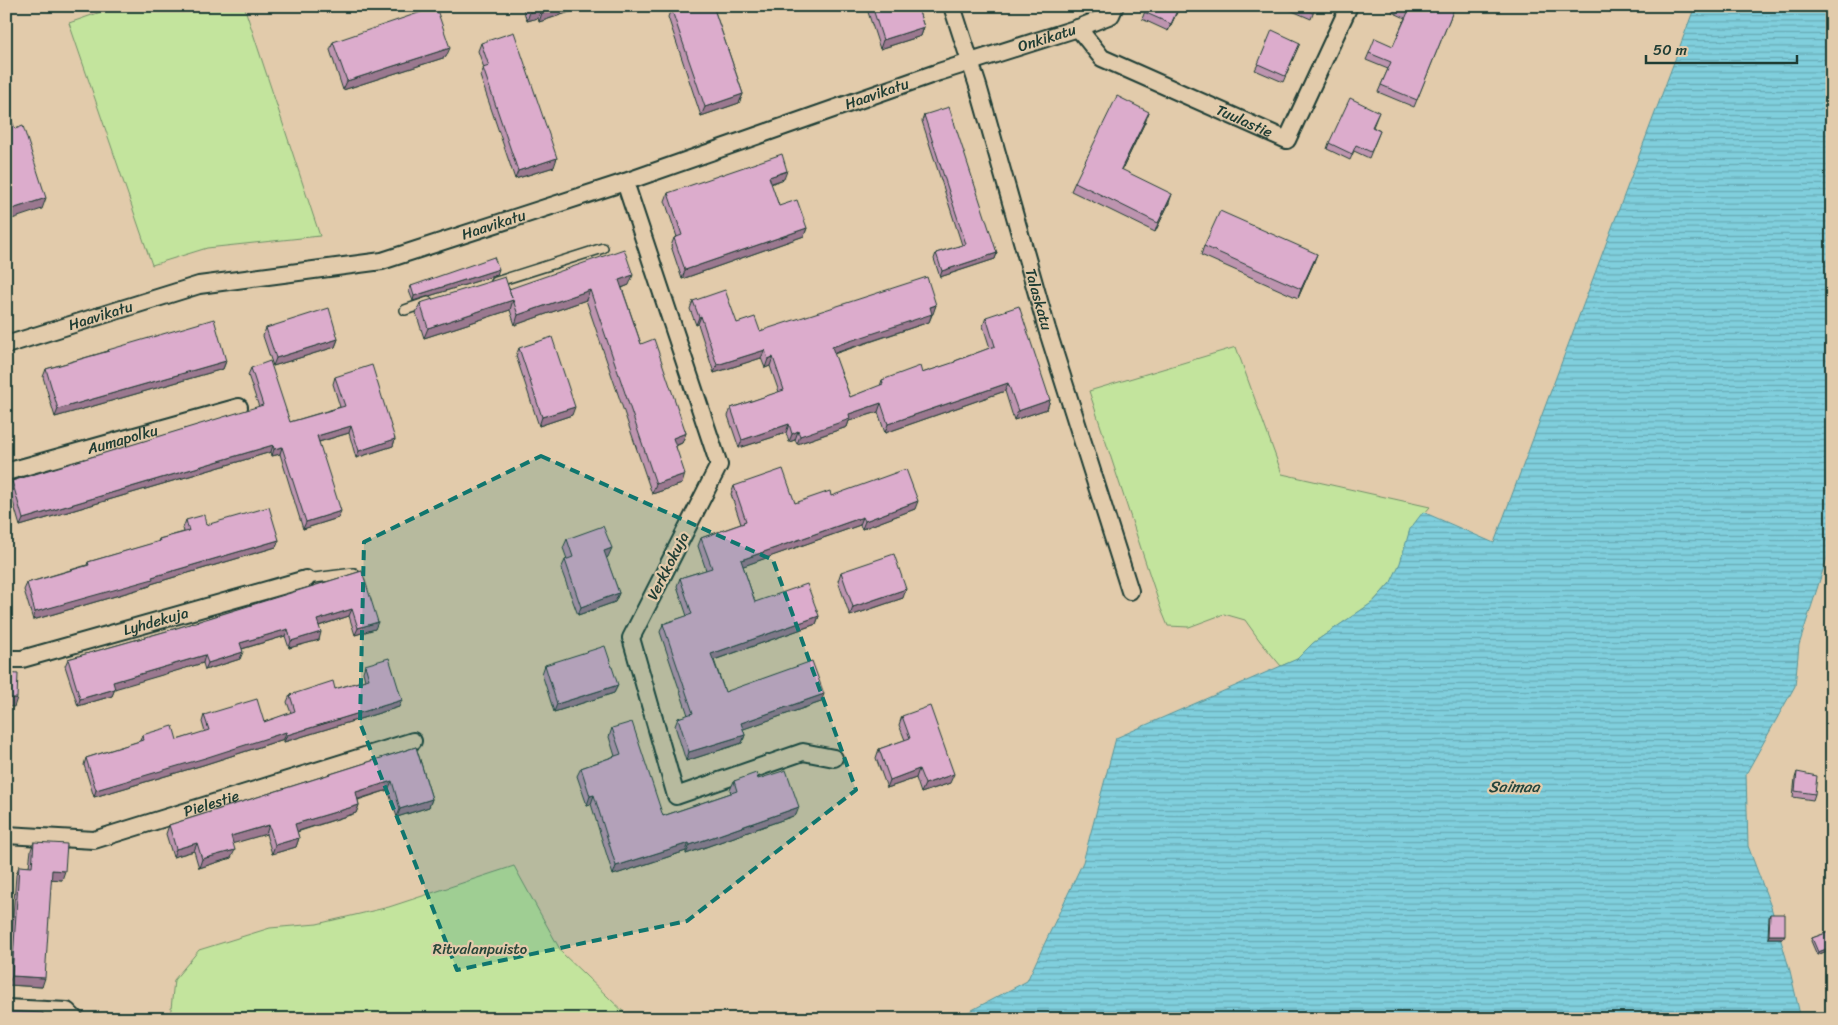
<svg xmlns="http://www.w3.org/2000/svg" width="1838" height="1025" font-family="Sriracha,sans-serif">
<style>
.green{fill:#c3e49d;stroke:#719068}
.water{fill:url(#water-rules);stroke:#599599}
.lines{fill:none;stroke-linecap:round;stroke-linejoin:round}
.lane-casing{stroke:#1f3d34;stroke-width:12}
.street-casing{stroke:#1f3d34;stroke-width:20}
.lane{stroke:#e2cbab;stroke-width:9}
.street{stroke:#e2cbab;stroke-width:16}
.wall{fill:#bd94af;stroke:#1f3d34}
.shaded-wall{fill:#9a788f;stroke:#1f3d34}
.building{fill:#dcaccc;stroke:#1f3d34}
.marked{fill:#0f766e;fill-opacity:0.2;stroke:#0f766e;stroke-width:4;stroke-dasharray:10 6;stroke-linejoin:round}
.labels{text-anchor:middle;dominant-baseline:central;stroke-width:4.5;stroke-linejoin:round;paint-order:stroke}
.street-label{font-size:15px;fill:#1f3d34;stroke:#e2cbab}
.park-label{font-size:15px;fill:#274539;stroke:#e2cbab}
.water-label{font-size:16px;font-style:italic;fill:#24443c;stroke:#e2cbab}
</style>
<defs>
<pattern id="water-rules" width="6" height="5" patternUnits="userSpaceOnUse" patternTransform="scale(1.25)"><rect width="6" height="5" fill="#80cfdd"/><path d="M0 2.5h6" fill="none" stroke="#68a9b4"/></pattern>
</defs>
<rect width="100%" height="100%" fill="#e2cbab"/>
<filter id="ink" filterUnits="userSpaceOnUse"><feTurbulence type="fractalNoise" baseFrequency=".02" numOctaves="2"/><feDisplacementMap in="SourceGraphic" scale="10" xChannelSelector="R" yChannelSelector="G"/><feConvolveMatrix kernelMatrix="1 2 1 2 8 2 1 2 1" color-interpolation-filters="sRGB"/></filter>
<g filter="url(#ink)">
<path class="green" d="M 118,6 L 244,6 L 320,236 L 207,248 L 152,265 L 69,23 Z
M 1236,347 L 1282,474 L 1430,507 L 1410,530 L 1402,562 L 1392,581 L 1372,603 L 1313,643 L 1296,660 L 1281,666 L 1260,641 L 1245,620 L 1224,614 L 1189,627 L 1168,626 L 1161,609 L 1089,391 Z
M 514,866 L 562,953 L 631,1019 L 170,1019 L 174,980 L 199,950 L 270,928 L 317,924 L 389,907 Z"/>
<path class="water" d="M 1695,6 L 1832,6 L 1832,542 L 1799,645 L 1795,686 L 1746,774 L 1748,846 L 1771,907 L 1790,971 L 1801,1019 L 955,1019 L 1027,981 L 1083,862 L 1116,738 L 1297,659 L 1313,643 L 1373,602 L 1391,582 L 1400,563 L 1410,529 L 1423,512 L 1494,543 Z"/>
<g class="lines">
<defs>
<path id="lane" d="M 496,282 L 603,248
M 405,310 L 428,302
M 306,579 L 354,573"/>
<g id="street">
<path id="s1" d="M 952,6 L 978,86 L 1047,329 L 1130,591"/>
<path id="s2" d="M 1078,28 L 1102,58 L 1287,140 L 1349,6"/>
<path d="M 625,182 L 719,465 L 631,638 L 676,796 L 803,752 L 834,758"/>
<path id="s3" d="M 6,345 L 199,285 L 382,261 L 625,182 L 939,72 L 1078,28 L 1111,15 L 1115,6"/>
<path id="s4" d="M 6,472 L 239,407"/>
<path id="s5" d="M 6,659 L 22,659 L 306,579"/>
<path id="s6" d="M 6,835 L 94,840 L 413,741"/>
<path d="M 6,1008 L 67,1011 L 75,1019"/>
</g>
</defs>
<use href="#lane" class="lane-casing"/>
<use href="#street" class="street-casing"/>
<use href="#lane" class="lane"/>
<use href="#street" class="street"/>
</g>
<path class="wall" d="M 522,6 L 588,6 L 539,22 L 538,18 L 527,21 Z
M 670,6 L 713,6 L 743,94 L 739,103 L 701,116 L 668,17 L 671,9 Z
M 866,6 L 917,6 L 924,27 L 921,36 L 880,49 Z
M 1147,6 L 1180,6 L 1168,31 L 1142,19 Z
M 1283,6 L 1316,6 L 1311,19 L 1283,7 Z
M 1394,6 L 1455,6 L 1414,107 L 1378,92 L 1388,69 L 1366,60 L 1369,53 L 1393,46 L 1405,18 L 1392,12 Z
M 333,42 L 446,57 L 343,90 L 330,50 Z
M 481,43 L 554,167 L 515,179 L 480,76 L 484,68 L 478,51 Z
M 1300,43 L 1283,82 L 1255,70 L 1258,64 Z
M 1379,112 L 1373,127 L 1380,131 L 1369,158 L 1354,151 L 1350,160 L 1327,149 L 1329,143 Z
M 924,115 L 997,253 L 995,259 L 940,277 L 934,259 L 936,253 L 962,245 L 922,121 Z
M 1146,120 L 1122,170 L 1169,203 L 1155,232 L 1071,191 L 1075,182 Z
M 784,179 L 771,184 L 779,206 L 807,228 L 804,236 L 682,279 L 671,246 L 674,238 L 677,237 L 665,201 L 668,193 Z
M 1204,246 L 1314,262 L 1298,298 L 1201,255 Z
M 497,275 L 413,301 L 409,291 L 411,286 Z
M 629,285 L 622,288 L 641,344 L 686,433 L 682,443 L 676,446 L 682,484 L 652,494 L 586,300 L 515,325 L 510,310 L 424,338 L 416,313 L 420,303 Z
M 693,301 L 737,323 L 760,331 L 936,305 L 929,322 L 834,354 L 850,397 L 880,386 L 882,380 L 922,373 L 954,363 L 955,361 L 990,348 L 983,326 L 986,317 L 1050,400 L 1047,409 L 1014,420 L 1005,391 L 885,433 L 878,412 L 849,421 L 847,427 L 797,444 L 795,440 L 789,442 L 786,433 L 739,448 L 728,416 L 731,408 L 779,392 L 770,366 L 765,368 L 761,358 L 714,373 L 698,324 L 696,325 L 690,309 Z
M 266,328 L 338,339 L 335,347 L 273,366 L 263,336 Z
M 519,348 L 572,415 L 539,426 L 516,356 Z
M 108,350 L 226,361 L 223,369 L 55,417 L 43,377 L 46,369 L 108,351 Z
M 251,368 L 290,422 L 340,407 L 333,384 L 335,377 L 395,439 L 393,446 L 356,458 L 349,433 L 319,442 L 338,518 L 303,529 L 280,454 L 272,456 L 271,452 L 20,526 L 9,488 L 12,481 L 259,407 L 248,375 Z
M 734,486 L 795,503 L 831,496 L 915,509 L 862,529 L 860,525 L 743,566 L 755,602 L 819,616 L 816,624 L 714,660 L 725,692 L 821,702 L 743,729 L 745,735 L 742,743 L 686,761 L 675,726 L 678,718 L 688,715 L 660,632 L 663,624 L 687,616 L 677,586 L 680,578 L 706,570 L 698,546 L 701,538 L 741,524 L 731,494 Z
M 186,520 L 206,525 L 279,540 L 276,547 L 151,584 L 150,586 L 33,620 L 24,590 L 27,583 L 87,565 L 88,562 L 158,542 L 159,539 L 184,532 L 183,528 Z
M 567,539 L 608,557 L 606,558 L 619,593 L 615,602 L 578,615 L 561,569 L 565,560 L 567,559 L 563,548 Z
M 362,571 L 375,629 L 355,635 L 349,616 L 319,626 L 319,640 L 289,648 L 285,636 L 242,649 L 240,659 L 205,670 L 203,663 L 115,688 L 112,696 L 78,706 L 65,666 L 68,659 L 167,631 Z
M 841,572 L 903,598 L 850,616 L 838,581 Z
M 365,665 L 399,707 L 284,742 L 284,739 L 203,765 L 94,797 L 84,765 L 86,758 L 140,741 L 142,735 L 177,740 L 205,732 L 202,722 L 204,715 L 264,722 L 291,713 L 287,702 L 290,695 L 335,689 L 365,680 L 363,672 Z
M 545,665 L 618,685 L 614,693 L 554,712 L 542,674 Z
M 902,716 L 950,783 L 921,793 L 916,778 L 887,788 L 876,758 L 879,749 L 905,740 L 899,725 Z
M 612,728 L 663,816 L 731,793 L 730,790 L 734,781 L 758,779 L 796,815 L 686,854 L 686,851 L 613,875 L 591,804 L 587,805 L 577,776 L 581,768 L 615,756 L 609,737 Z
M 416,747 L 432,799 L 429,807 L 397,817 L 388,790 L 358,800 L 359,805 L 356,813 L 297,832 L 299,838 L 296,847 L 272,854 L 266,834 L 233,843 L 231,858 L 199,868 L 194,851 L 173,857 L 166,834 L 169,825 Z
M 1797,772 L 1815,794 L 1813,800 L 1793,797 L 1795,778 Z
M 34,842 L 62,880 L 51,879 L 42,987 L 8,985 L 16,875 L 19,866 L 29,867 L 31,850 Z
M 1770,914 L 1783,938 L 1768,938 L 1769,917 Z
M 1832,931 L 1832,949 L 1817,955 L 1811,941 L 1812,938 Z"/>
<path class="shaded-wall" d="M 564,6 L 588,6 L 539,22 L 542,13 Z
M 1179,6 L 1180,6 L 1168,31 L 1171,24 Z
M 541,9 L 538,18 L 527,21 L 530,12 Z
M 924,27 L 921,36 L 880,49 L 883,40 Z
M 450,48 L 446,57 L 343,90 L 347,81 Z
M 743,94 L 739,103 L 701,116 L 705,107 Z
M 1149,112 L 1146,120 L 1118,178 L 1121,169 Z
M 557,158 L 554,167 L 515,179 L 518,171 Z
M 787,171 L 784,179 L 766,185 L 769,177 Z
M 1172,194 L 1169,203 L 1155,232 L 1158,223 Z
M 46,198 L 42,209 L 6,221 L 6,211 Z
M 807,228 L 804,236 L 682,279 L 685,270 Z
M 997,253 L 995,259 L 940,277 L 942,271 Z
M 1317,254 L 1314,262 L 1298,298 L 1301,289 Z
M 499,269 L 497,275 L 413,301 L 414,296 Z
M 633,275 L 629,285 L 616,290 L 619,280 Z
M 590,290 L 586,300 L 515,325 L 518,315 Z
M 513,300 L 510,310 L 424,338 L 428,328 Z
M 936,305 L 933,314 L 930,315 L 932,314 L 929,322 L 829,355 L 832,347 Z
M 701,316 L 698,324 L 696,325 L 699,317 Z
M 338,339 L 335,347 L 273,366 L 276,358 Z
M 765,350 L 761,358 L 714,373 L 717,365 Z
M 773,357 L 770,366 L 765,368 L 768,359 Z
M 226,361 L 223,369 L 55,417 L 58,409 Z
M 1008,383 L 1005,391 L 885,433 L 888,424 Z
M 1050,400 L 1047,409 L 1014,420 L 1018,411 Z
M 881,403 L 878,412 L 849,421 L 847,427 L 797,444 L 800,436 L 849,414 Z
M 575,407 L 572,415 L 539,426 L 542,417 Z
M 789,424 L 786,433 L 739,448 L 742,440 Z
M 351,426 L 349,433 L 315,443 L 317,436 Z
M 798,431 L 795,440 L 789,442 L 792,434 Z
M 686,433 L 682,443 L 669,448 L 673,438 Z
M 395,439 L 393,446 L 356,458 L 359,451 Z
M 273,445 L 271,452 L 20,526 L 23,519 Z
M 282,447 L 280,454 L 272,456 L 274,449 Z
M 685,474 L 682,484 L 652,494 L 656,484 Z
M 918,501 L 915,509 L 862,529 L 865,521 Z
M 341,511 L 338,518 L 303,529 L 306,522 Z
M 863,517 L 860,525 L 738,568 L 741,560 Z
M 279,540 L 276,547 L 151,584 L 150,586 L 33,620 L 35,612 L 152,577 Z
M 612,548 L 608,557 L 600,560 L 604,551 Z
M 906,589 L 903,598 L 850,616 L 853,607 Z
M 619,593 L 615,602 L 578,615 L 581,607 Z
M 352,609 L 349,616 L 315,627 L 317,620 Z
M 819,616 L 816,624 L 708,662 L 711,654 Z
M 378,622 L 375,629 L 355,635 L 358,628 Z
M 288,629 L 285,636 L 238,650 L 240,643 Z
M 321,632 L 319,640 L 289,648 L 291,641 Z
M 243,652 L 240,659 L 205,670 L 208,663 Z
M 205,655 L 203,663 L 111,690 L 113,682 Z
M 618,685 L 614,693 L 554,712 L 557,704 Z
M 115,689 L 112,696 L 78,706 L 80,699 Z
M 824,694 L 821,702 L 738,731 L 741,723 Z
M 6,698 L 17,698 L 14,707 L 6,706 Z
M 402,700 L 399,707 L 284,742 L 287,735 Z
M 286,732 L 284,739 L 203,765 L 94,797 L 96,790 Z
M 745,735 L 742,743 L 686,761 L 689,752 Z
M 919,769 L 916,778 L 887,788 L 890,780 Z
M 954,774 L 950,783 L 921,793 L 925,784 Z
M 392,781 L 388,790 L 352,801 L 356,792 Z
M 594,795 L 591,804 L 587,805 L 590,796 Z
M 432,799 L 429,807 L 397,817 L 400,809 Z
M 359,805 L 356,813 L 292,833 L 295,824 Z
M 799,807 L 796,815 L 686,854 L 690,845 Z
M 269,825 L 266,834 L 228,845 L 231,836 Z
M 299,838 L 296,847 L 272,854 L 275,845 Z
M 197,843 L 194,851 L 173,857 L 176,849 Z
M 689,843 L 686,851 L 613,875 L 616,866 Z
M 235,850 L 231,858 L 199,868 L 202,859 Z
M 52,870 L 65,871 L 62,880 L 49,879 Z
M 1769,935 L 1785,935 L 1783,938 L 1768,938 Z
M 1832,947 L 1832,949 L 1817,955 L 1818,952 Z
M 12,976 L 45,978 L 42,987 L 8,985 Z"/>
<path class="building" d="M 528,6 L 564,6 L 542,13 L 541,9 L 530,12 Z
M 676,6 L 713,6 L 743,94 L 705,107 L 671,8 L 676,7 Z
M 872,6 L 917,6 L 924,27 L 883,40 Z
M 1147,6 L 1179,6 L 1171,24 L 1144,12 Z
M 1297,6 L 1316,6 L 1313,13 Z
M 1399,6 L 1455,6 L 1417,100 L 1381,85 L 1391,62 L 1369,53 L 1375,38 L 1393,46 L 1409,10 Z
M 436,7 L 450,48 L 347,81 L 333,42 Z
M 1272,30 L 1300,43 L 1285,76 L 1258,64 Z
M 514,32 L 557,158 L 518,171 L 483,68 L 489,66 L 481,43 Z
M 1117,96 L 1149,112 L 1121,169 L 1172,194 L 1158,223 L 1075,182 Z
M 1350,98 L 1379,112 L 1372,127 L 1380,131 L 1371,152 L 1356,145 L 1352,154 L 1329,143 Z
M 6,104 L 15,129 L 23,126 L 46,198 L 6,211 Z
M 949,107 L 997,253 L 942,271 L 936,253 L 966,244 L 924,115 Z
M 782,154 L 787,171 L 769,177 L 779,206 L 797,200 L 807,228 L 685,270 L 674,238 L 682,235 L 668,193 Z
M 1220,211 L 1317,254 L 1301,289 L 1204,246 Z
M 624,249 L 633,275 L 619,280 L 641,344 L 654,339 L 686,433 L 673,438 L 685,474 L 656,484 L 590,290 L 518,315 L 513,300 L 428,328 L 420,303 L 505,277 L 512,298 L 509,289 Z
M 494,257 L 499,269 L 414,296 L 411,286 Z
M 927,277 L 936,305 L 930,307 L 932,314 L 832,347 L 850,397 L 883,384 L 882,380 L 920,366 L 922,373 L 955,362 L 955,361 L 995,346 L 986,317 L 1019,306 L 1050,400 L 1018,411 L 1008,383 L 888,424 L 881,403 L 849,414 L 850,419 L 800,436 L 798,431 L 792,434 L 789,424 L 742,440 L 731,408 L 784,390 L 773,357 L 768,359 L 765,350 L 717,365 L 701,316 L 699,317 L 693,301 L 725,290 L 737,323 L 755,317 L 760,331 Z
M 329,308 L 338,339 L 276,358 L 266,328 Z
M 214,319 L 226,361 L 58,409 L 46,369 L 109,351 L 108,350 Z
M 552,337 L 575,407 L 542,417 L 519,348 Z
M 270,361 L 290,422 L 345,406 L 335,377 L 372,365 L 395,439 L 359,451 L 351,426 L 317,436 L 341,511 L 306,522 L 282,447 L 274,449 L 273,445 L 23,519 L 12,481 L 263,405 L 251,368 Z
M 783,469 L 795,503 L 830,491 L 831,496 L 906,469 L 918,501 L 865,521 L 863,517 L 741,560 L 755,602 L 807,584 L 819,616 L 711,654 L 725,692 L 812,661 L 824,694 L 741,723 L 745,735 L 689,752 L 678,718 L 693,713 L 663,624 L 692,614 L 680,578 L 712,568 L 701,538 L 744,523 L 743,522 L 746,521 L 734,486 Z
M 269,507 L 279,540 L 152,577 L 153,579 L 35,612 L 27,583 L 89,565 L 88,562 L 160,541 L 159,539 L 189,531 L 186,520 L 204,515 L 206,525 Z
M 603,526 L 612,548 L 604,551 L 619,593 L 581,607 L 565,560 L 573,557 L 567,539 Z
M 894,554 L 906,589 L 853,607 L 841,572 Z
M 362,571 L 378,622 L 358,628 L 352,609 L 317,620 L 321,632 L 291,641 L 288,629 L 240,643 L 243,652 L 208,663 L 205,655 L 113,682 L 115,689 L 80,699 L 68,659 L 167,631 Z
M 605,646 L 618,685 L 557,704 L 545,665 Z
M 389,658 L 402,700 L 287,735 L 286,732 L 205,758 L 96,790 L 86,758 L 143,740 L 142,735 L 173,726 L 177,740 L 209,730 L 204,715 L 257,699 L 264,722 L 295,711 L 290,695 L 333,681 L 335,689 L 369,679 L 365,665 Z
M 6,673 L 18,674 L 17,698 L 6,698 Z
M 930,706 L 954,774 L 925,784 L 919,769 L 890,780 L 879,749 L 910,738 L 902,716 Z
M 632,722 L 663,816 L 737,791 L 734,781 L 756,773 L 758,779 L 786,770 L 799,807 L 690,845 L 689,843 L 616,866 L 594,795 L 590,796 L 581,768 L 621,754 L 612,728 Z
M 416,747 L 432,799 L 400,809 L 392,781 L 356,792 L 359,805 L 295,824 L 299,838 L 275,845 L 269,825 L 231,836 L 235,850 L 202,859 L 197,843 L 176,849 L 169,825 Z
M 1797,772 L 1817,776 L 1815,794 L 1795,791 Z
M 34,842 L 67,844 L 65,871 L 52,870 L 45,978 L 12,976 L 19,866 L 32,867 Z
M 1770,914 L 1785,914 L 1785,935 L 1769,935 Z
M 1832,931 L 1832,947 L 1818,952 L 1812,938 Z
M 6,1011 L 43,1013 L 43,1019 L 6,1019 Z"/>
</g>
<path class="marked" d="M 541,456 L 773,560 L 856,790 L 687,921 L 457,970 L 360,723 L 364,542 Z"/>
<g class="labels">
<g class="street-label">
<text stroke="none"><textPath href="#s3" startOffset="1088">Onkikatu</textPath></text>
<text stroke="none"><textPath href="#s3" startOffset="909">Haavikatu</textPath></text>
<text stroke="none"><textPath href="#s2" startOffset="194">Tuulastie</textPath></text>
<text stroke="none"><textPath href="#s3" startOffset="504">Haavikatu</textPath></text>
<text stroke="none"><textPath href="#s1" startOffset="306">Talaskatu</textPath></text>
<text stroke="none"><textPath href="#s3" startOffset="99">Haavikatu</textPath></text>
<text stroke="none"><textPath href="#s4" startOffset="121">Aumapolku</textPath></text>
<text transform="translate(668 566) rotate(-63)">Verkkokuja</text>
<text stroke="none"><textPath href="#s5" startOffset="155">Lyhdekuja</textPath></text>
<text stroke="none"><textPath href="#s6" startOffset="211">Pielestie</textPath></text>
</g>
<g class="park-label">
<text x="480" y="949">Ritvalanpuisto</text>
</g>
<g class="water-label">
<text x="1514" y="786">Saimaa</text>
</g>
</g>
<rect width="1838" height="1025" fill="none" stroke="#e2cbab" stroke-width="25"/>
<rect x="12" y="12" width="1813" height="1000" fill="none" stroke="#1f3d34" stroke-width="2" filter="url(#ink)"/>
<path d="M1646 55v8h151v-8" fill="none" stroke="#1f3d34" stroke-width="2.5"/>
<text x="1653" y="55" font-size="15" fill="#1f3d34" stroke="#e2cbab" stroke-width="4" paint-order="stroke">50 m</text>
</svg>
